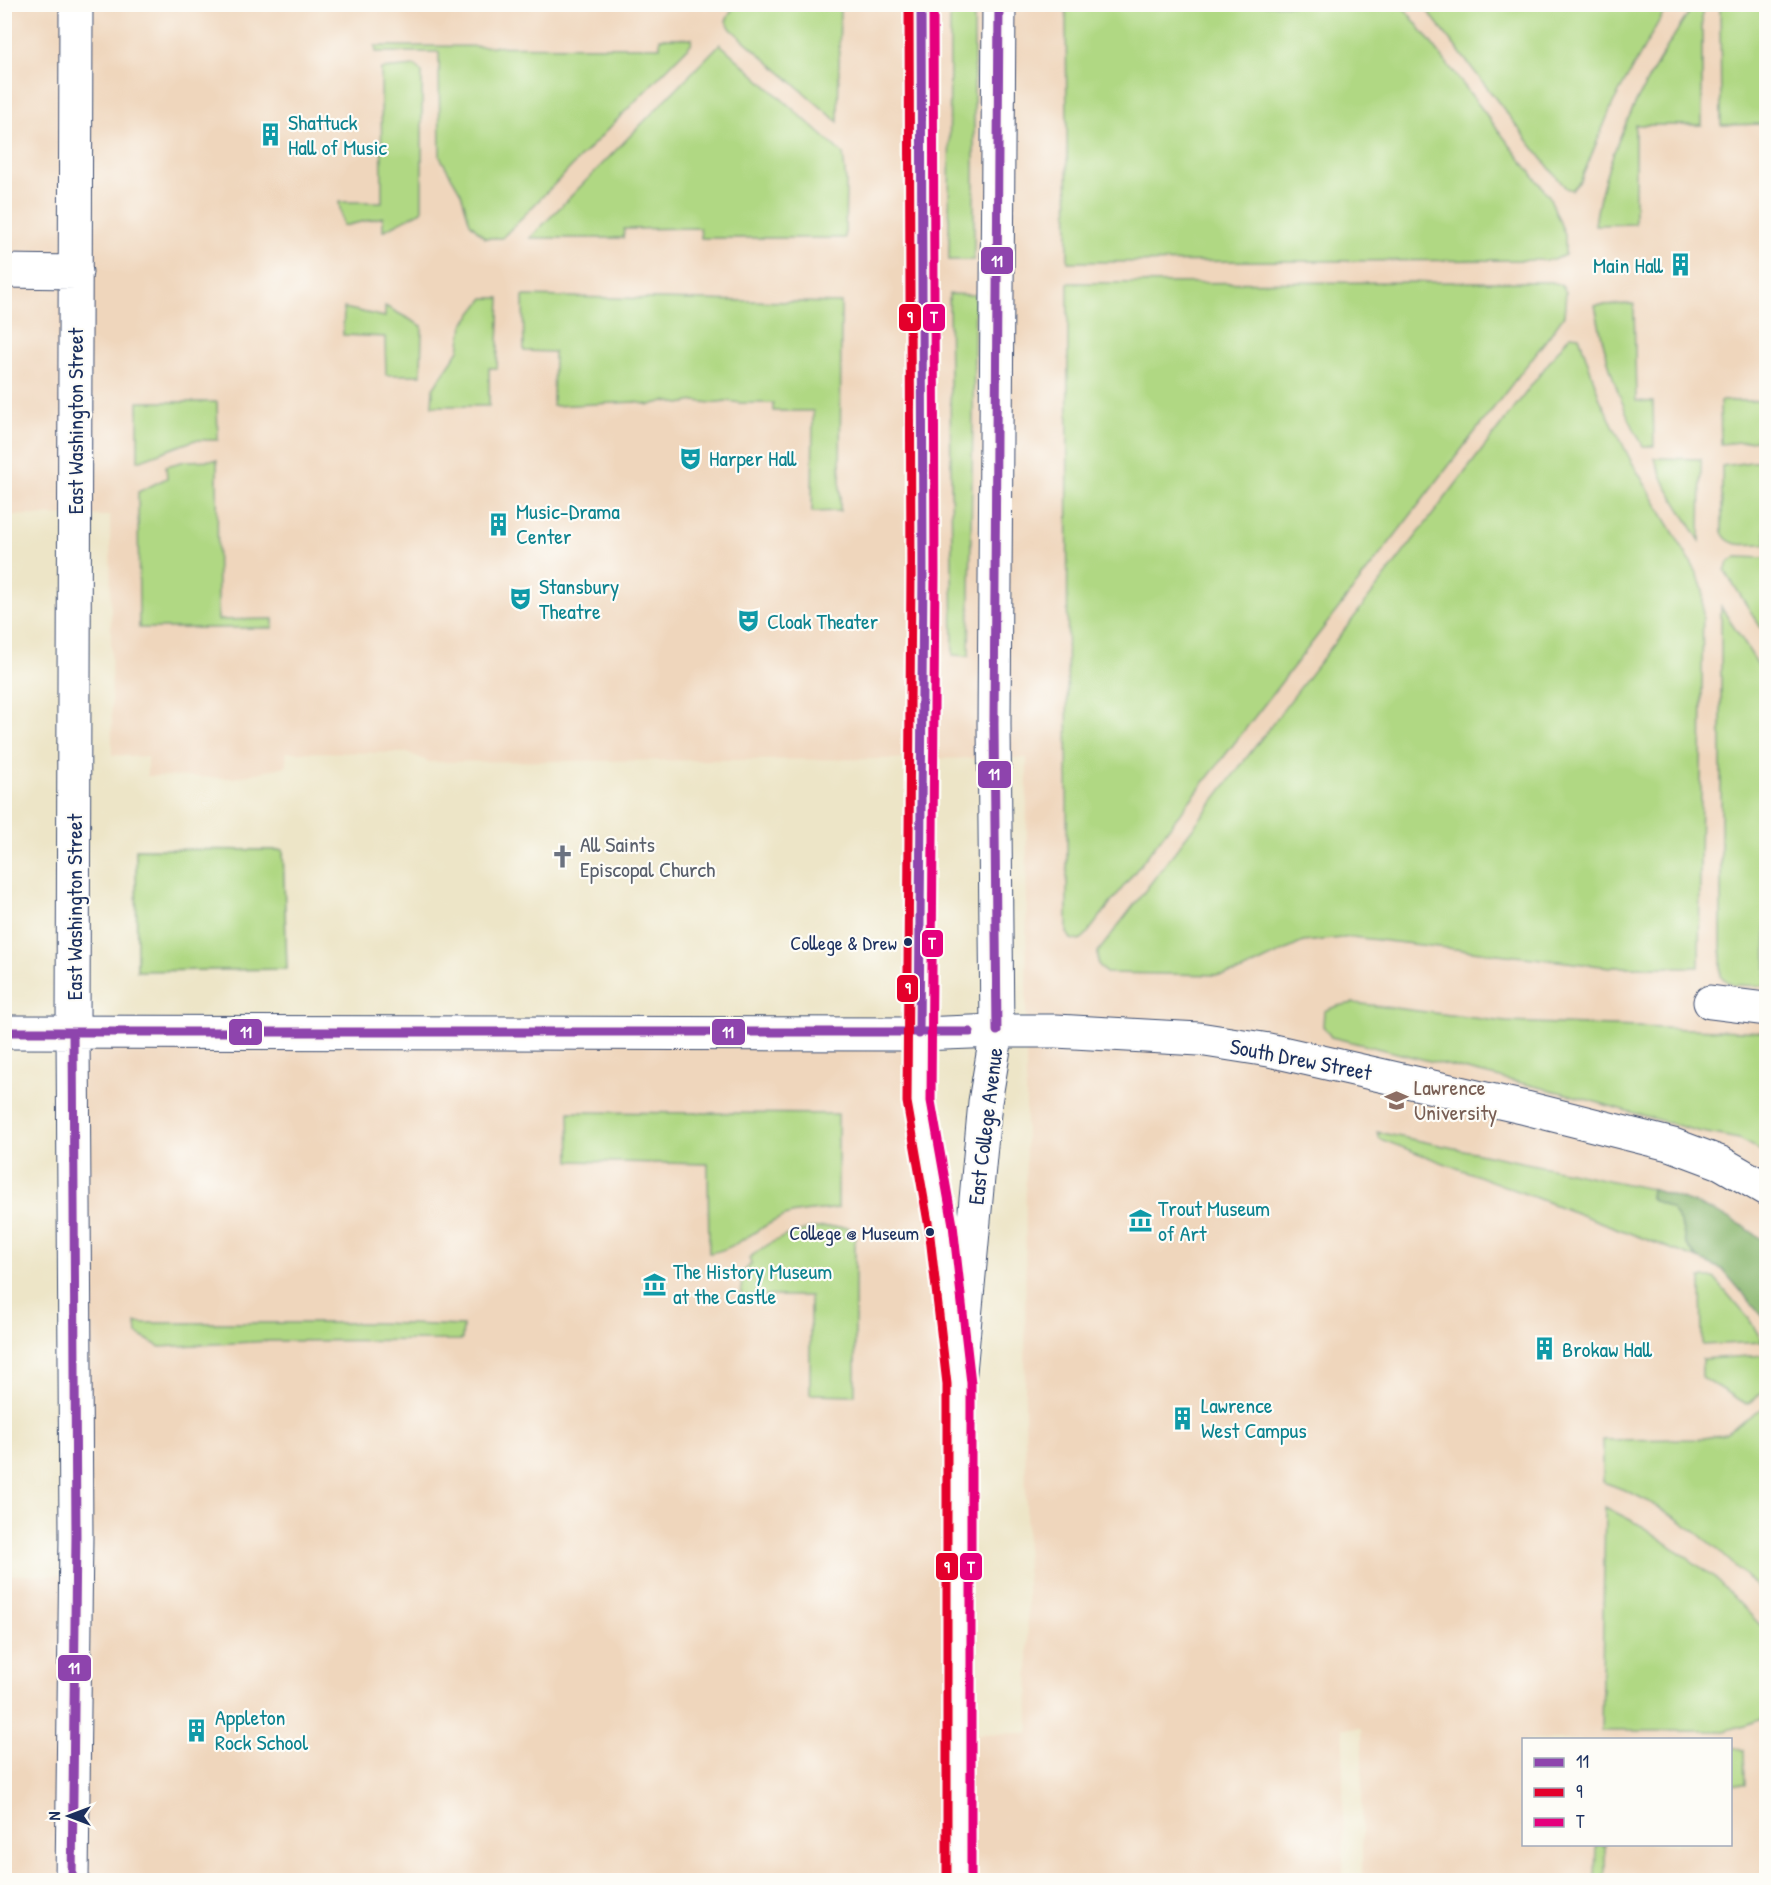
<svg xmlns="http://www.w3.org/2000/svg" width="1771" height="1885" font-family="'Patrick Hand',sans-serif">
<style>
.built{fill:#efd6bc;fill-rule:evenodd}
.green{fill:#b0d883;stroke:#668470;stroke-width:1.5}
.forest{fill:#8cb871;stroke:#547468;stroke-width:1.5}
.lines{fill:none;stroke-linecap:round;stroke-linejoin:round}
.pedestrian-casing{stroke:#3a4a6e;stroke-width:35}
.minor-casing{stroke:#3a4a6e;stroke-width:35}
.tertiary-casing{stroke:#3a4a6e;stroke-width:35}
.primary-casing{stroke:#3a4a6e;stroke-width:35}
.pedestrian{stroke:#fff;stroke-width:33}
.minor{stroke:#fff;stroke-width:33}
.tertiary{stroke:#fff;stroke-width:33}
.primary{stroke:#fff;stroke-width:33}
.bus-1-casing{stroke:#fdfcf7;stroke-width:14}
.bus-2-casing{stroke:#fdfcf7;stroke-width:14}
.bus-3-casing{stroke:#fdfcf7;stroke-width:14}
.bus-1{stroke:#8e44ad;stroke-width:9}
.bus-2{stroke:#e4002b;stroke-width:9}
.bus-3{stroke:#e5007d;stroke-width:9}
.bus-dot{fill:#1b2f5e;stroke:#fdfcf7;stroke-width:2}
.labels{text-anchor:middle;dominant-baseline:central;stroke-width:4.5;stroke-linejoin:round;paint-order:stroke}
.bus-label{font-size:20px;fill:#1b2f5e;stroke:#fdfcf7;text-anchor:end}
.culture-label{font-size:22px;fill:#0d838f;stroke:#fdfcf7;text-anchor:start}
.street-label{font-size:22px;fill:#1b2f5e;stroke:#fdfcf7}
.worship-label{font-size:22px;fill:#5b616d;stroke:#fdfcf7;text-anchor:start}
.education-label{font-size:22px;fill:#785e54;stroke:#fdfcf7;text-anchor:start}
.line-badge{stroke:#fdfcf7;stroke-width:2}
.badge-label{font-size:16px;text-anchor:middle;font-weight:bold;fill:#fff}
</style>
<rect width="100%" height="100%" fill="#fdfcf7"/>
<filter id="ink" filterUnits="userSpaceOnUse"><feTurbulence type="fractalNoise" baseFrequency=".0167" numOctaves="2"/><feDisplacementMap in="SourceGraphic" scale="12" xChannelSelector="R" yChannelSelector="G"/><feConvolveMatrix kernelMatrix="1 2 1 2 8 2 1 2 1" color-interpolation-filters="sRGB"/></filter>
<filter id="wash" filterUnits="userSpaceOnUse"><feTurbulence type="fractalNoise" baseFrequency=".008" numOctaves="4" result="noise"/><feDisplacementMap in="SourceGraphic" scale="24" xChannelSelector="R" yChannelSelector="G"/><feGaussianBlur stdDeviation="1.35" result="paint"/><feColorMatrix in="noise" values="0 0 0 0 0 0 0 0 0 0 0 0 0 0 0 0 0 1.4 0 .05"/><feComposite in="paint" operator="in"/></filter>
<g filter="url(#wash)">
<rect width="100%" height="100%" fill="#ede5c7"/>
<path class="built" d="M 5,5 L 1766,5 L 1766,1880 L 1362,1880 L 1362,1728 L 1343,1728 L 1343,1880 L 5,1880 L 5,1575 L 75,1575 L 73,1032 L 919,1034 L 959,1383 L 959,1734 L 1029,1733 L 1025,1422 L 1027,758 L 429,762 L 409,753 L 286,752 L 287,766 L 235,778 L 147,776 L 147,757 L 112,755 L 110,516 L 5,515 ZM 1524,1740 L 1730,1740 L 1730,1844 L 1524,1844 Z"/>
<path class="green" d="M 735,4 L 840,5 L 838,122 L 731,29 L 726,21 Z
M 950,5 L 974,5 L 974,260 L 949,260 Z
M 1066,5 L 1402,5 L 1549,196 L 1565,235 L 1565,255 L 1554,260 L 1068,262 Z
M 1423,5 L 1668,5 L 1613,103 L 1581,180 L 1572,190 L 1566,188 L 1551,170 Z
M 1694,5 L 1702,5 L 1702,125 L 1635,125 L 1635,224 L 1595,225 C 1605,147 1651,70 1694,5 Z
M 1720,5 L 1766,5 L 1766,124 L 1721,125 Z
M 660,38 L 692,38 L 691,44 L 502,238 L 485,238 L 470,223 L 461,193 L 440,157 L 439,52 L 376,52 L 375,46 L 660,47 Z
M 720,44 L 843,154 L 846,182 L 845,238 L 701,238 L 700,228 L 624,229 L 623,238 L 530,238 Z
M 416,66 L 422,73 L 422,211 L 383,231 L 383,217 L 343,226 L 339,202 L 382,202 L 381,69 Z
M 1551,282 L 1561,285 L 1566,292 L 1564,315 L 1550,335 L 1086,935 L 1079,941 L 1071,939 L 1067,933 L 1068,283 Z
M 949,294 L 975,295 L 969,656 L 953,655 Z
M 523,296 L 841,303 L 840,511 L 812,512 L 813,411 L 773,411 L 773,403 L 741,403 L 726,401 L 711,403 L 695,401 L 680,404 L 665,401 L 650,405 L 635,402 L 553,406 L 554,352 L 524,351 Z
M 484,298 L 500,298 L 497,368 L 489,368 L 489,406 L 432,406 L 433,389 L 459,350 L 463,325 Z
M 1634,304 L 1636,401 L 1653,402 L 1654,446 L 1643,446 C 1617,399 1605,357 1595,305 Z
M 385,306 L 422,326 L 421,375 L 386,375 L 385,337 L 343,335 L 344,308 L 385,317 Z
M 1570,335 L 1579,336 L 1600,399 L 1630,459 L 1696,571 L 1703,590 L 1699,967 L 1610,967 L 1352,937 L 1303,942 L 1242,971 L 1224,975 L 1106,973 L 1098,964 L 1098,952 Z
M 1720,401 L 1766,401 L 1766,439 L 1721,444 Z
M 138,402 L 217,402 L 218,440 L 195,440 L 138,461 Z
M 1654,458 L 1701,459 L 1700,541 L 1666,486 Z
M 217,460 L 218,620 L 273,619 L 273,628 L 139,628 L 138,492 L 167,478 L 166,466 L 185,461 Z
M 1766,460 L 1766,544 C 1749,543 1730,550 1722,532 L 1722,466 Z
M 1737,557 L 1766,558 L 1766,636 L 1725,571 L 1728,563 Z
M 1721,607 L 1766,677 L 1766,986 L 1733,985 L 1721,977 Z
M 136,849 L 283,850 L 287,969 L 137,971 Z
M 1354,1003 L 1506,1022 L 1766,1032 L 1766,1154 L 1739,1139 L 1697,1131 L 1571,1095 L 1331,1037 L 1323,1026 L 1324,1011 L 1337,1006 Z
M 569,1112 L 838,1114 L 838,1208 C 822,1211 804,1210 788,1215 C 760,1224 737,1250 709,1253 L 708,1164 L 570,1161 Z
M 1377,1132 L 1651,1189 L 1650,1198 L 1671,1209 L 1681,1223 L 1686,1244 L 1698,1259 L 1380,1139 Z
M 848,1227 L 855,1236 L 855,1395 L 810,1394 L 810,1296 L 741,1296 L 742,1273 L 751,1264 L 749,1258 C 780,1233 809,1225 848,1227 Z
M 1701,1278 L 1714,1278 L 1749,1319 L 1763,1342 L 1702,1345 Z
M 136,1323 L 377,1323 L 463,1326 L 462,1340 L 270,1341 L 160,1347 L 137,1334 Z
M 1766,1355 L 1766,1390 L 1747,1404 L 1702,1378 L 1702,1359 Z
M 1766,1406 L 1766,1597 C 1719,1547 1669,1504 1603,1482 L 1603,1440 L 1699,1439 L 1725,1434 Z
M 1605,1507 L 1644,1527 L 1714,1577 L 1766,1631 L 1766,1718 L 1725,1731 L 1601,1731 Z
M 1730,1748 L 1744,1750 L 1745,1785 L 1731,1784 Z
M 1596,1845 L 1605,1845 L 1605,1880 L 1595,1880 Z"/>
<path class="forest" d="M 1651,1189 C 1691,1202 1734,1215 1766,1243 L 1766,1320 L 1722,1269 L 1698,1259 L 1686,1244 L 1681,1223 L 1671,1209 L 1650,1198 Z"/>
</g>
<g filter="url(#ink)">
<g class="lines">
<defs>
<path id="pedestrian" d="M 1710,1002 L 1766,1009"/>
<path id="minor" d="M 4,271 L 76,272
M 73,1032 L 76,4
M 919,1034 L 997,1031"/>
<path id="tertiary" d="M 997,1031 L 1056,1031 L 1199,1039 L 1269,1050 L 1526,1108 L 1673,1145 L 1721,1163 L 1766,1189
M 4,1032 L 919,1034
M 72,1880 L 76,1536 L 73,1032"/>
<path id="primary" d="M 921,4 L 923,574 L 919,1102 L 941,1226 L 951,1315
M 959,1880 L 959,1383 L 985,1102 L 997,1031 L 994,724 L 999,4"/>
</defs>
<use href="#pedestrian" class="pedestrian-casing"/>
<use href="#minor" class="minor-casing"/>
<use href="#tertiary" class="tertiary-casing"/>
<use href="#primary" class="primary-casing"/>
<use href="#pedestrian" class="pedestrian"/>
<use href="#minor" class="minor"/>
<use href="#tertiary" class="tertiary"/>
<use href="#primary" class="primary"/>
<defs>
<path id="bus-1" d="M 997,1031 L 994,724 L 999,4
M 4,1032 L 970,1032
M 919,1034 L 923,574 L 921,4
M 72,1880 L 76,1536 L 73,1032"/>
<path id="bus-2" d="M 909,4 L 911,574 L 907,1102 L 929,1228 L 947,1384 L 947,1880"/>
<path id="bus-3" d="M 933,4 L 935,574 L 931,1101 L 953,1225 L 971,1383 L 971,1880"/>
</defs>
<use href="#bus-1" class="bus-1-casing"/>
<use href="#bus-2" class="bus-2-casing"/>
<use href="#bus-3" class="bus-3-casing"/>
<use href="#bus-1" class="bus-1"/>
<use href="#bus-2" class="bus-2"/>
<use href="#bus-3" class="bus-3"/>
</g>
</g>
<defs>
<symbol id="building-bare" viewBox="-9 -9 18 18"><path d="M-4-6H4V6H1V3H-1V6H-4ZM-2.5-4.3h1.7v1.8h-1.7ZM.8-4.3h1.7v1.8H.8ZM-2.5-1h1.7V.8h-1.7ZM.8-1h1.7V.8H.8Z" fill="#0f9aa8" stroke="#fdfcf7" stroke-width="2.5" paint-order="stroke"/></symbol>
<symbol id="theatre-bare" viewBox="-9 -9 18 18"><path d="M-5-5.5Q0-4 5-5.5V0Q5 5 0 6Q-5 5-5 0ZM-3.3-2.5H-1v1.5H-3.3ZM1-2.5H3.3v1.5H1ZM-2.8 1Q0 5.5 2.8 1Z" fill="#0f9aa8" stroke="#fdfcf7" stroke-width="2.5" paint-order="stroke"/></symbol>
<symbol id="church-bare" viewBox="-9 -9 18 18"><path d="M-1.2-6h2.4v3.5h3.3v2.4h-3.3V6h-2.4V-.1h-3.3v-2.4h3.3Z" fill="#6b7280" stroke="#fdfcf7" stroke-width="2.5" paint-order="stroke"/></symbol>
<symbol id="university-bare" viewBox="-9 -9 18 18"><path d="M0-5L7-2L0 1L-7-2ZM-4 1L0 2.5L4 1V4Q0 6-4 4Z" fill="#8d6e63" stroke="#fdfcf7" stroke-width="2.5" paint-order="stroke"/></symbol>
<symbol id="museum-bare" viewBox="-9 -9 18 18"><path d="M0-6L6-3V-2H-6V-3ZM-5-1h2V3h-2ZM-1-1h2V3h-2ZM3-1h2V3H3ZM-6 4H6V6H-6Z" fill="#0f9aa8" stroke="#fdfcf7" stroke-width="2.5" paint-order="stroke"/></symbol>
</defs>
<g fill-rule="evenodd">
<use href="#building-bare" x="254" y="118" width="33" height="33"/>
<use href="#building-bare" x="1664" y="248" width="33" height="33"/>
<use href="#theatre-bare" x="674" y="442" width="33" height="33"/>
<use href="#building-bare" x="482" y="508" width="33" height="33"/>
<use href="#theatre-bare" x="504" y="582" width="33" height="33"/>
<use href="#theatre-bare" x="732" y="604" width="33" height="33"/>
<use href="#church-bare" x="546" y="840" width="33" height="33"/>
<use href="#university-bare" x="1380" y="1084" width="33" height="33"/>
<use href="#museum-bare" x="1124" y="1204" width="33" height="33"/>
<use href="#museum-bare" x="638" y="1268" width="33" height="33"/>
<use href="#building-bare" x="1528" y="1332" width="33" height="33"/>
<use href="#building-bare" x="1166" y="1402" width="33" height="33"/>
<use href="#building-bare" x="180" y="1714" width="33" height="33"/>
</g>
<g class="bus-dot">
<circle cx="908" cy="942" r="5"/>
<circle cx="930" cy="1232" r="5"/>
</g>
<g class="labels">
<g class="bus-label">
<text x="897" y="942">College &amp; Drew</text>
<text x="919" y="1232">College @ Museum</text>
</g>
<g class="culture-label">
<text x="288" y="122">Shattuck<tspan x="288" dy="25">Hall of Music</tspan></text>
<text x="1663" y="265" text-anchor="end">Main Hall</text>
<text x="709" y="458">Harper Hall</text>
<text x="516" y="511">Music-Drama<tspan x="516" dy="25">Center</tspan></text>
<text x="539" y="586">Stansbury<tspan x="539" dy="25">Theatre</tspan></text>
<text x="767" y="621">Cloak Theater</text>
<text x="1158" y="1208">Trout Museum<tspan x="1158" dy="25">of Art</tspan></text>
<text x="673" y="1271">The History Museum<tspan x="673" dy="25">at the Castle</tspan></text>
<text x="1562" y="1349">Brokaw Hall</text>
<text x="1201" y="1405">Lawrence<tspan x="1201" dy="25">West Campus</tspan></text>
<text x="215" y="1717">Appleton<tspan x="215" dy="25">Rock School</tspan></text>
</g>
<g class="street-label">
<text transform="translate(75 421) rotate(-90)">East Washington Street</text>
<text transform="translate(74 907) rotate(-90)">East Washington Street</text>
<text transform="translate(1301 1059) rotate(11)">South Drew Street</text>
<text transform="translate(985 1126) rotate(-83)">East College Avenue</text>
</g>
<g class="worship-label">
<text x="580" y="844">All Saints<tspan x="580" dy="25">Episcopal Church</tspan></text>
</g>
<g class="education-label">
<text x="1414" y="1087">Lawrence<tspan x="1414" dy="25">University</tspan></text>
</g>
</g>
<g class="line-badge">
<rect x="980" y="246" width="34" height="29" rx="6" fill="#8e44ad"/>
<rect x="898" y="303" width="24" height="29" rx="6" fill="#e4002b"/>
<rect x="922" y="303" width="24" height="29" rx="6" fill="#e5007d"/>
<rect x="977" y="760" width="35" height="29" rx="6" fill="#8e44ad"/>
<rect x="921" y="929" width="23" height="29" rx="6" fill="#e5007d"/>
<rect x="896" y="974" width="23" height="29" rx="6" fill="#e4002b"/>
<rect x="228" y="1018" width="35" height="28" rx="6" fill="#8e44ad"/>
<rect x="711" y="1018" width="35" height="28" rx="6" fill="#8e44ad"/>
<rect x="959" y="1552" width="24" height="29" rx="6" fill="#e5007d"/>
<rect x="935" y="1552" width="24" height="29" rx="6" fill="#e4002b"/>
<rect x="57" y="1654" width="35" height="28" rx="6" fill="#8e44ad"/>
</g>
<g class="badge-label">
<text x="997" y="267">11</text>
<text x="910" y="323">9</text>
<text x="934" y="323">T</text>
<text x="994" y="780">11</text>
<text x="932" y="949">T</text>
<text x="908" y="994">9</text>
<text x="246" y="1038">11</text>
<text x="728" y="1038">11</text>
<text x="971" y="1573">T</text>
<text x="947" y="1573">9</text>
<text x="74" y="1674">11</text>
</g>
<rect width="1771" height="1885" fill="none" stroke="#fdfcf7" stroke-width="24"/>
<rect x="1522" y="1738" width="210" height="108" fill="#fdfcf7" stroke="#a3aaba" stroke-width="1.5"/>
<rect x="1534" y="1758" width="30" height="9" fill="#8e44ad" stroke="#a3aaba" stroke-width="1.5"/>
<text x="1576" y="1768" font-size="18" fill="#1b2f5e">11</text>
<rect x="1534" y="1788" width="30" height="9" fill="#e4002b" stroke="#a3aaba" stroke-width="1.5"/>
<text x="1576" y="1798" font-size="18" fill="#1b2f5e">9</text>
<rect x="1534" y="1818" width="30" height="9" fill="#e5007d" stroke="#a3aaba" stroke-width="1.5"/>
<text x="1576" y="1828" font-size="18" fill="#1b2f5e">T</text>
<g transform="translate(69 1816) rotate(270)" stroke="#fdfcf7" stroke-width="4.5" paint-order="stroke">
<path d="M0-4.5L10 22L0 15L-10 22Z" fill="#1b2f5e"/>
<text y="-9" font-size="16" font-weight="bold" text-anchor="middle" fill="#1b2f5e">N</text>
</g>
</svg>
